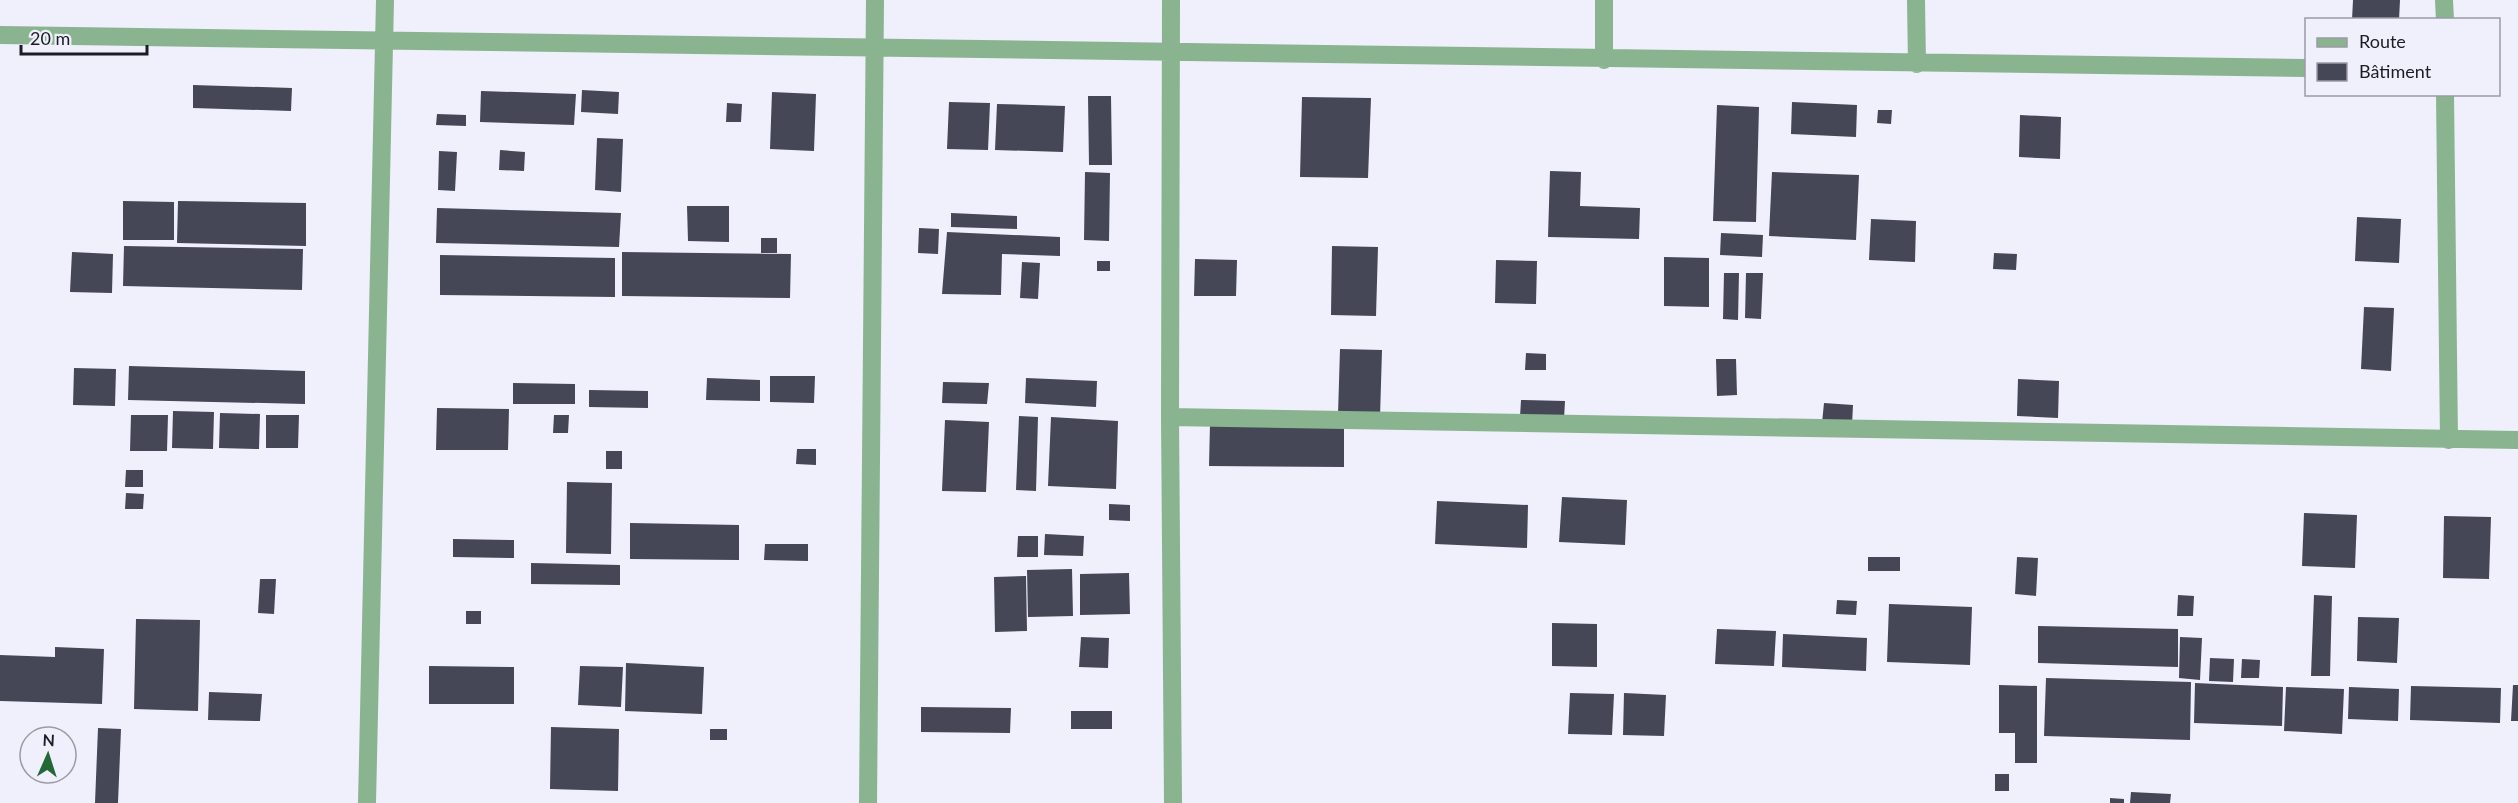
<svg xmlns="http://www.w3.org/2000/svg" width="2518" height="803" font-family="Lato,sans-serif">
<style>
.building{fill:#454656}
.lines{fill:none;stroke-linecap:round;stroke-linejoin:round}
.street{stroke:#89b48f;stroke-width:18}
</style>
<rect width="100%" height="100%" fill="#eff0fc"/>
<path class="building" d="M 2353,0 L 2400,0 L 2399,20 L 2352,20 Z
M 193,85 L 292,88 L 291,111 L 193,108 Z
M 582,90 L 619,92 L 618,114 L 581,112 Z
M 481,91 L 576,94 L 574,125 L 480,122 Z
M 772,92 L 816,94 L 814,151 L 770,149 Z
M 1088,96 L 1111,96 L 1112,165 L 1089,165 Z
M 1302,97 L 1371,98 L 1368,178 L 1300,177 Z
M 949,102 L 990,103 L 988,150 L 947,149 Z
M 1792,102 L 1857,105 L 1856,137 L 1791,134 Z
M 727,103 L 742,104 L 741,122 L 726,122 Z
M 997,104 L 1065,106 L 1063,152 L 995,150 Z
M 1717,105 L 1759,107 L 1756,222 L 1713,221 Z
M 1878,110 L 1892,110 L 1891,124 L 1877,123 Z
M 437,114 L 466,115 L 466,126 L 436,125 Z
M 2020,115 L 2061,117 L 2060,159 L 2019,157 Z
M 597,138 L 623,139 L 621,192 L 595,190 Z
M 500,150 L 525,152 L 524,171 L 499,170 Z
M 439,151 L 457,152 L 455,191 L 438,190 Z
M 1550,171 L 1581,172 L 1580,206 L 1640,208 L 1639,239 L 1548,237 Z
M 1085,172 L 1110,173 L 1109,241 L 1084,240 Z
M 1772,172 L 1859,175 L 1856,240 L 1769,236 Z
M 123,201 L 174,202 L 174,240 L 123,240 Z
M 178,201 L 306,203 L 306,246 L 177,243 Z
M 687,206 L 729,206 L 729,242 L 688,241 Z
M 437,208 L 621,213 L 619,247 L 436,243 Z
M 951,213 L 1017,216 L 1017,229 L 951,227 Z
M 2357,217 L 2401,219 L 2399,263 L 2355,261 Z
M 1871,219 L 1916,221 L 1915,262 L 1869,260 Z
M 919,228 L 939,229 L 938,254 L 918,253 Z
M 947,232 L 1060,237 L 1060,256 L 1002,254 L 1001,295 L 942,294 Z
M 1721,233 L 1763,235 L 1762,257 L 1720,255 Z
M 761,238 L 777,238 L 777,253 L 761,253 Z
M 124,246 L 303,249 L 302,290 L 123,286 Z
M 1332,246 L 1378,247 L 1376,316 L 1331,315 Z
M 72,252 L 113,254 L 112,293 L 70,292 Z
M 622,252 L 791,254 L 790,298 L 622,296 Z
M 1994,253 L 2017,254 L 2016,270 L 1993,269 Z
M 440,255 L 615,258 L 615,297 L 440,295 Z
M 1664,257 L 1709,258 L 1709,307 L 1664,306 Z
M 1195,259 L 1237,260 L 1236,296 L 1194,296 Z
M 1496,260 L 1537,261 L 1536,304 L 1495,303 Z
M 1097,261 L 1110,261 L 1110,271 L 1097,271 Z
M 1022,262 L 1040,263 L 1038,299 L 1020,298 Z
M 1724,273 L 1739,273 L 1738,320 L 1723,319 Z
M 1746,273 L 1763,273 L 1761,319 L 1745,318 Z
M 2364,307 L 2394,308 L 2391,371 L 2361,369 Z
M 1340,349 L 1382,350 L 1380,417 L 1338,415 Z
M 1526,353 L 1546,354 L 1546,370 L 1525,370 Z
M 1716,359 L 1736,359 L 1737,395 L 1717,396 Z
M 129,366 L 305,371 L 305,404 L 128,400 Z
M 74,368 L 116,369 L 115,406 L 73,405 Z
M 770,376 L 815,376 L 814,403 L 770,402 Z
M 707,378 L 760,380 L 760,401 L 706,400 Z
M 1026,378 L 1097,381 L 1096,407 L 1025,403 Z
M 2018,379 L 2059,381 L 2058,418 L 2017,416 Z
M 943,382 L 989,383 L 987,404 L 942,403 Z
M 513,383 L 575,384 L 575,404 L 513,404 Z
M 589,390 L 648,391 L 648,408 L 589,407 Z
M 1521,400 L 1565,401 L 1564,419 L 1520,417 Z
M 1824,403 L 1853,405 L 1852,425 L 1822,423 Z
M 437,408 L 509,409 L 508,450 L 436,450 Z
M 173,411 L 214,412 L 213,449 L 172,448 Z
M 220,413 L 260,414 L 259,449 L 219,448 Z
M 131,415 L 168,415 L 167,451 L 130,451 Z
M 266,415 L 299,415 L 298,448 L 266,448 Z
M 554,415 L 569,415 L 568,433 L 553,433 Z
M 1019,416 L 1038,417 L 1036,491 L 1016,490 Z
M 1051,417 L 1118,421 L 1116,489 L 1048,486 Z
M 945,420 L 989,422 L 986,492 L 942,491 Z
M 1210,424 L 1344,424 L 1344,467 L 1209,466 Z
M 797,449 L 816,449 L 816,465 L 796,464 Z
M 606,451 L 622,451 L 622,469 L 606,469 Z
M 126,470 L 143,470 L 143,487 L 125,487 Z
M 567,482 L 612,483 L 611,554 L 566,553 Z
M 126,493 L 144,494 L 143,509 L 125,509 Z
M 1562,497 L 1627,500 L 1625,545 L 1559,542 Z
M 1437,501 L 1528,505 L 1527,548 L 1435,544 Z
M 1109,504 L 1130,505 L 1130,521 L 1109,520 Z
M 2304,513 L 2357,515 L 2355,568 L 2302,566 Z
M 2444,516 L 2491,517 L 2489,579 L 2443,578 Z
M 630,523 L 739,525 L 739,560 L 630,559 Z
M 1045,534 L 1084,536 L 1083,556 L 1044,555 Z
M 1018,536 L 1038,536 L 1038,557 L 1017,557 Z
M 453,539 L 514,540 L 514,558 L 453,557 Z
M 765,544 L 808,544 L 808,561 L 764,560 Z
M 1868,557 L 1900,557 L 1900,571 L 1868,571 Z
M 2017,557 L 2038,558 L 2036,596 L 2015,594 Z
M 531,563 L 620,565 L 620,585 L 531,584 Z
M 1072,569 L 1073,616 L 1028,617 L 1027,570 Z
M 1129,573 L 1130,614 L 1080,615 L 1080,574 Z
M 1026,576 L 1027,631 L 995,632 L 994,577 Z
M 260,579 L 276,579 L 274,614 L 258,613 Z
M 2178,595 L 2194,596 L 2193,616 L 2177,616 Z
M 2314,595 L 2332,596 L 2330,676 L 2311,676 Z
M 1837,600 L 1857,601 L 1856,615 L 1836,614 Z
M 1889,604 L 1972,607 L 1970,665 L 1887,662 Z
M 466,611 L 481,611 L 481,624 L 466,624 Z
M 2358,617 L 2399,618 L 2397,663 L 2357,661 Z
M 136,619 L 200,620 L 198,711 L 134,709 Z
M 1552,623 L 1597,624 L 1597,667 L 1552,666 Z
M 2038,626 L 2178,629 L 2178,667 L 2038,663 Z
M 1717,629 L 1776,631 L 1774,666 L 1715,664 Z
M 1783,634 L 1867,638 L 1866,671 L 1782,667 Z
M 1081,637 L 1109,638 L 1108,668 L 1079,667 Z
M 2180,637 L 2202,638 L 2200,680 L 2179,678 Z
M 55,647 L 104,649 L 102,704 L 0,701 L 0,655 L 55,657 Z
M 2210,658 L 2234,659 L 2233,682 L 2209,681 Z
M 2242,659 L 2260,660 L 2259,678 L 2241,678 Z
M 626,663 L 704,667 L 702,714 L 625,711 Z
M 429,666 L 514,667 L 514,704 L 429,704 Z
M 580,666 L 623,667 L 621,707 L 578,705 Z
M 2046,678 L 2191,682 L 2190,740 L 2044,736 Z
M 2195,683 L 2283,687 L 2282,726 L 2194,723 Z
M 1999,685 L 2037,686 L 2037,763 L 2015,763 L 2015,733 L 1999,733 Z
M 2513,685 L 2518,685 L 2518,721 L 2511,721 Z
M 2411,686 L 2501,688 L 2500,723 L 2410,720 Z
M 2286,687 L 2344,689 L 2342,734 L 2284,731 Z
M 2349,687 L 2399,689 L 2398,721 L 2348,719 Z
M 209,692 L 262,694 L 260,721 L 208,720 Z
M 1570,693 L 1614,694 L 1612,735 L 1568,734 Z
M 1624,693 L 1666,695 L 1664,736 L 1623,735 Z
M 921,707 L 1011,708 L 1010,733 L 921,732 Z
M 1071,711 L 1112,711 L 1112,729 L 1071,729 Z
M 551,727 L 619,729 L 618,791 L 550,789 Z
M 98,728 L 121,729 L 118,803 L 95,803 Z
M 710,729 L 727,729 L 727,740 L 710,740 Z
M 1995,774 L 2009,774 L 2009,791 L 1995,791 Z
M 2131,792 L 2171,794 L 2170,803 L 2130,803 Z
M 2110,798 L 2124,799 L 2124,803 L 2110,803 Z"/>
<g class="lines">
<path class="street" d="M 1171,0 L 1170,417 L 1173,803
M 1916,0 L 1917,64
M 2444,0 L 2445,20
M 0,35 C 769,46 1538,60 2306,68
M 1604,60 L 1604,0
M 2445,94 L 2449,440
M 1170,417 L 2518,440
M 367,803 L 385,0
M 868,803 L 875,0"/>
</g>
<rect x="2305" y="18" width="195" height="78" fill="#eff0fc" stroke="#9b9ba5" stroke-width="1.5"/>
<rect x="2317" y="38" width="30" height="9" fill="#89b48f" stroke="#9b9ba5" stroke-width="1.5"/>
<text x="2359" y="48" font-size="18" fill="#1c1c23">Route</text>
<rect x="2317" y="63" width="30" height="18" fill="#454656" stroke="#9b9ba5" stroke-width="1.5"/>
<text x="2359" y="78" font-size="18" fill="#1c1c23">Bâtiment</text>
<g transform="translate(48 755) rotate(3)"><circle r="28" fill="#eff0fc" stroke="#9b9ba5" stroke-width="1.5"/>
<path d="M0-4.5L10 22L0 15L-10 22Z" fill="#246935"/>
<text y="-9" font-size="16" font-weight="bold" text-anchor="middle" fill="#1c1c23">N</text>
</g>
<path d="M21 45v9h126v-9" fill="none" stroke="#1c1c23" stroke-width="3"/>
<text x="30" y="45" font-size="18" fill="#1c1c23" stroke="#eff0fc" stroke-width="4.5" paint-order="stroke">20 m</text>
</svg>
